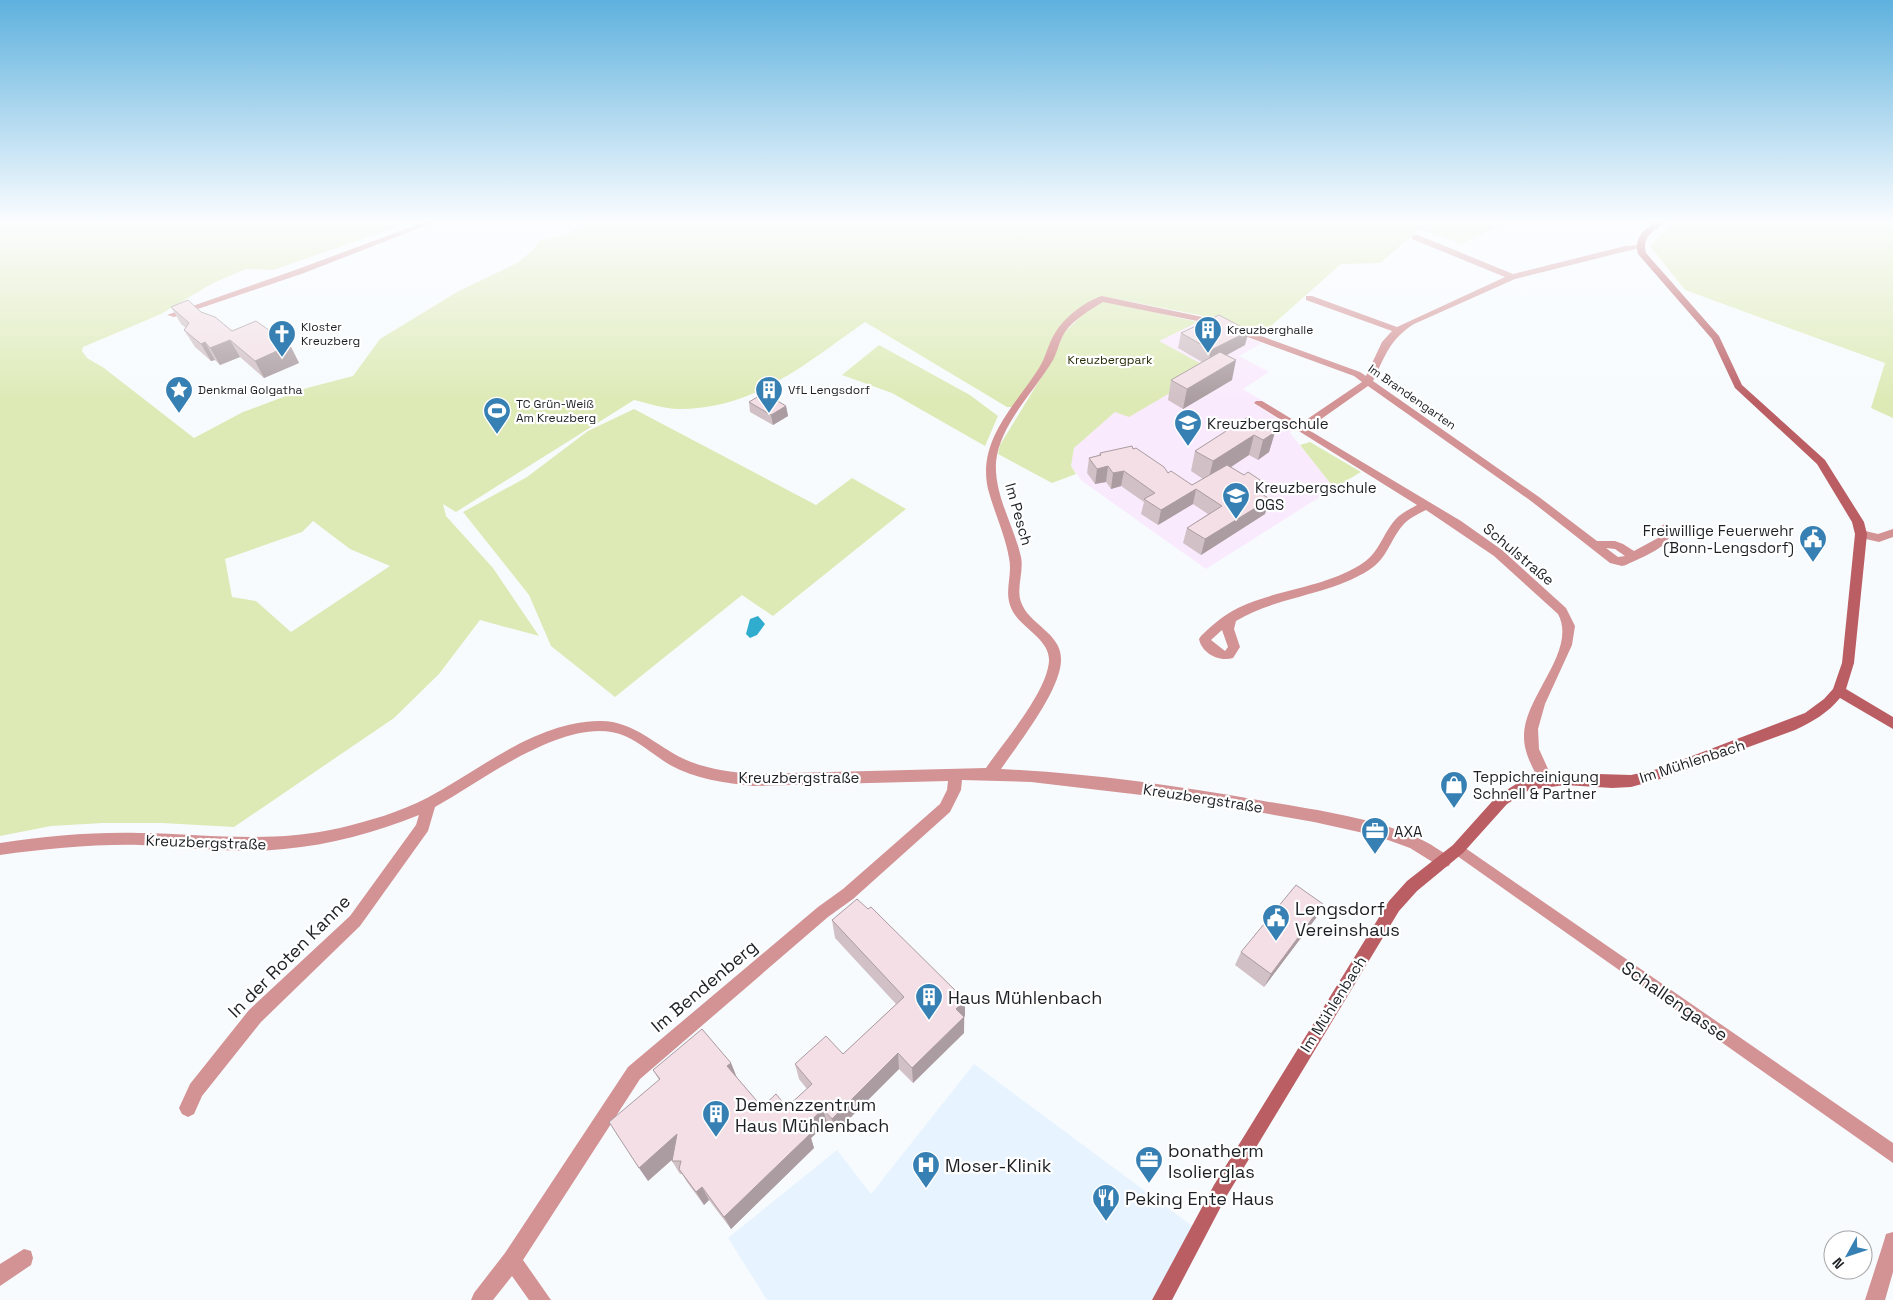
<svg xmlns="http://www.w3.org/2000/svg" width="1893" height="1300" font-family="'Space Grotesk',sans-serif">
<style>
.built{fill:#e7f3ff}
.education{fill:#faeafd}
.green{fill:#ddeab5;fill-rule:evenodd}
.water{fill:#30adce}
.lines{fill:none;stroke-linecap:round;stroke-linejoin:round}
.street{fill:#d39294;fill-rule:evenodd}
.secondary{fill:#ba5e63;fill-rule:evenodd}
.wall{fill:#d1c0c5}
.shaded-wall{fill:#aa9ca0}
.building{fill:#f3dfe5;stroke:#aa9ca0}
.labels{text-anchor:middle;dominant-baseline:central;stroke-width:4.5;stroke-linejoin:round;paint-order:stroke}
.far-poi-label{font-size:12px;fill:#1d2024;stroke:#fff;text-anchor:start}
.far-park-label{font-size:12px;fill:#272e08;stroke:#fff}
.far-street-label{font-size:12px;fill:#1d2024;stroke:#fff}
.poi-label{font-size:15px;fill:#1d2024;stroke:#fff;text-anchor:start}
.street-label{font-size:15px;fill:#1d2024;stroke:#fff}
.near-poi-label{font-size:18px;fill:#1d2024;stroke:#fff;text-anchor:start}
.near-street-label{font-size:18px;fill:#1d2024;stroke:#fff}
</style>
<rect width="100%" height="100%" fill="#f7fbfe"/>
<path class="built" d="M 974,1064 L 1195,1228 L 1156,1300 L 767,1300 L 728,1238 L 837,1150 L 871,1194 Z"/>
<path class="education" d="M 1198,322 L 1262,343 L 1239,356 L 1269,372 L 1243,389 L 1263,401 L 1257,405 L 1291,428 L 1292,431 L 1290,433 L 1334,488 L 1206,569 L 1082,481 L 1071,466 L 1074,448 L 1115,412 L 1211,369 L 1158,341 Z"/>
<path class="green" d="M 0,220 L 88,220 L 93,225 L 106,222 L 104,220 L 351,220 L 351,222 L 407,220 L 395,228 L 273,270 L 246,269 L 213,283 L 161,314 L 83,347 L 82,351 L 87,358 L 104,368 L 194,438 L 243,412 L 307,388 L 353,376 L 380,339 L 457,292 L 517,263 L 534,249 L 540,240 L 565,235 L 591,220 L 1513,220 L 1461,244 L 1420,229 L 1380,263 L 1341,264 L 1261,335 L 1199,315 L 1102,296 L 1080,310 L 1014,407 L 1007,407 L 865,322 C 806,363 755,409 679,409 C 664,409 648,403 634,400 L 456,512 L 443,504 L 446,516 L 493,568 L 539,636 L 480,620 L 439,674 L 394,718 L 234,827 L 162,823 L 103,823 L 51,826 L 0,836 ZM 313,521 L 350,549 L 390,566 L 291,632 L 256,601 L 232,597 L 225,559 L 302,532 Z
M 1674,220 L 1893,220 L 1893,418 L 1871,408 L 1885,363 L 1685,290 L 1650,246 Z
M 1103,301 L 1198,322 L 1159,341 L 1211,369 L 1129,417 L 1115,412 L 1074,448 L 1071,466 L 1076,474 L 1052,483 L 998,454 L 1000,445 L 1053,358 L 1064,333 L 1086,311 Z
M 879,345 L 970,395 L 998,416 L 985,446 L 892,393 L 842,375 Z
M 634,409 L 816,505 L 852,478 L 906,509 L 773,616 L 742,595 L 615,697 L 551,646 L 529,595 L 463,512 L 527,477 L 588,431 Z
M 1310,442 L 1361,472 L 1334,488 L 1300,445 Z"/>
<path class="water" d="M 758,616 L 765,624 L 757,635 L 750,638 L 746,634 L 750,619 Z"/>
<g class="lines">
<path class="street" d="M 430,220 L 440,220 L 304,273 L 174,317 L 167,315 L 298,269 Z
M 1412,235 L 1418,235 L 1513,274 L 1625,246 L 1639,245 L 1643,247 L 1515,279 L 1414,324 C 1390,339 1385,356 1373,381 L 1539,497 L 1597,541 L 1615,541 L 1623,544 L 1634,551 L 1658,538 L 1660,535 L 1660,527 L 1666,523 L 1672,527 C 1672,548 1643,556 1626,565 L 1622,566 L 1610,563 L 1531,501 L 1368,386 L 1307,429 L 1461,521 L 1502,550 L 1566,608 L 1575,626 L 1572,645 L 1545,704 L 1538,729 L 1539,749 L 1553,780 L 1551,784 L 1546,786 L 1541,784 C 1534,770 1524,754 1524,737 C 1523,697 1578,651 1558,614 L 1494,556 L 1426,510 C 1418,514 1409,518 1403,525 C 1390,540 1387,559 1369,570 C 1328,596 1277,596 1236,621 L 1234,629 L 1240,647 L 1233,658 C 1220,662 1202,654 1199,639 L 1201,636 C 1212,625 1224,615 1238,608 C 1277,589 1323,588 1360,565 C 1379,554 1382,535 1395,520 C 1401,513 1410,509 1417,505 L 1254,403 L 1256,401 L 1262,401 L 1300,424 L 1362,382 L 1354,376 L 1212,324 L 1103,302 C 1090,310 1074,319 1065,332 C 1059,341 1058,351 1053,360 C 1034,392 1000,424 996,462 C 994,495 1014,526 1021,557 C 1024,572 1016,588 1021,602 C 1029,625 1062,633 1061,660 C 1061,690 1018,744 1001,769 C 1087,773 1173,785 1258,800 C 1308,809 1374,817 1420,839 C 1430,843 1440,851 1449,856 L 1451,861 L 1449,866 L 1444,867 L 1439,866 L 1410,848 L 1377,836 L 1314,822 L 1201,802 L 1031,782 L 962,780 L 961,790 L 950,812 L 853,899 L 828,917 L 640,1079 L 523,1260 L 551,1300 L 529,1300 L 512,1276 L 493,1300 L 471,1300 L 474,1293 L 505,1253 L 628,1067 L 818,907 L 843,889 L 940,804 L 947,790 L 948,781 L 754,786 C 725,783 695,779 670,765 C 655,756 641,743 625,736 C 570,712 482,781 435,807 L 428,831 L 360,926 L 261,1022 L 202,1096 L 194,1114 L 188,1117 L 182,1114 L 179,1108 L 190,1084 L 249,1010 L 350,916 L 416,825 L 419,815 C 376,832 330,845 284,849 C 235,854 188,847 140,845 C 93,844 46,849 0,855 L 0,843 C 46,836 92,832 139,833 C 209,834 269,844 340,828 C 369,821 400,812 427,798 C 480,770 535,722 599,721 C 633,720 656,746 684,759 C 706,769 730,772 754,774 L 986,768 C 1004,742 1047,692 1049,661 C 1050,639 1021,628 1012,610 C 1003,592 1013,576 1009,558 C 1005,534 994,512 988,489 C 977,440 1015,406 1039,368 C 1046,357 1048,344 1055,333 C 1064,318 1085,301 1102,296 L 1217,320 L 1360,372 L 1366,376 L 1382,342 L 1392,331 L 1306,300 L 1306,296 L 1312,296 L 1397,327 L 1505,277 L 1412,239 ZM 1606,548 L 1615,549 L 1625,556 L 1618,557 ZM 1222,630 L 1228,647 L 1225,651 L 1211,640 Z
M 1893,529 L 1893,537 L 1879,542 L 1857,537 L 1855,534 L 1861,530 L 1878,534 Z
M 1458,843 L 1893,1143 L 1893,1163 L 1453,853 L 1451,849 L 1453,845 Z
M 1893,1232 L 1893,1272 L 1885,1300 L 1865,1300 L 1884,1241 L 1886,1234 Z
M 24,1249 L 31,1251 L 33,1258 L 31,1265 L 0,1286 L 0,1264 Z"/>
<path class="secondary" d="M 1658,220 L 1667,220 C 1656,231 1641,235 1646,253 L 1719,336 L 1742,385 L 1825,460 L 1864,522 L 1867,534 L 1854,663 L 1846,689 L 1893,717 L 1893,729 L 1840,698 C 1828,713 1812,722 1795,730 L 1664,778 L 1631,787 L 1612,788 L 1565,785 L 1529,790 L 1507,804 L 1463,853 L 1417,891 L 1399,911 L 1226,1197 L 1172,1300 L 1152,1300 L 1214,1185 L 1389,901 L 1407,881 L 1453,845 L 1497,796 L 1521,781 L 1565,773 L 1631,775 L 1658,769 L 1805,713 L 1824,699 L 1833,689 L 1842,663 L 1855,534 L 1852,522 L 1817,464 L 1735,388 L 1712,339 L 1638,254 C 1633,237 1645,229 1658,220 Z"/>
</g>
<path class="wall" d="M 171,307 L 201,312 L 232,331 L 290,345 L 299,363 L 264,378 L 240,357 L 220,365 L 215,360 L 211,361 L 195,347 L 184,330 L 186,328 L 181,324 Z
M 1181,333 L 1245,345 L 1227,355 L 1232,380 L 1183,409 L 1168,400 L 1171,380 L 1202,362 L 1178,348 Z
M 749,402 L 786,406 L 788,416 L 773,425 L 750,412 Z
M 1248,417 L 1275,432 L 1269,452 L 1258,460 L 1249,455 L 1231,467 L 1265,490 L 1264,495 L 1265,514 L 1201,555 L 1183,543 L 1187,528 L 1208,514 L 1193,504 L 1158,525 L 1141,514 L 1144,502 L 1121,486 L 1111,489 L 1106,482 L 1095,484 L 1087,473 L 1089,458 L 1099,455 L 1100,453 L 1133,449 L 1168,473 L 1192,485 L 1203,479 L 1191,471 L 1195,451 Z
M 1316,918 L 1264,987 L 1235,965 L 1241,952 Z
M 832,920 L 965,1000 L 964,1033 L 913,1083 L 899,1069 L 835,1133 L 827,1123 L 811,1138 L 814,1148 L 731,1229 L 709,1200 L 704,1205 L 687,1182 L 682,1174 L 680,1174 L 672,1161 L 672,1160 L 648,1181 L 659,1080 L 653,1070 L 731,1063 L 737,1078 L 762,1107 L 787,1107 L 807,1089 L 799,1079 L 795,1064 L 843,1054 L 896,1004 L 835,938 Z"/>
<path class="shaded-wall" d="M 1249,331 L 1245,345 L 1208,365 L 1211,350 Z
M 230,340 L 240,357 L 220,365 L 210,348 Z
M 205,342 L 215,360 L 211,361 L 201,344 Z
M 290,345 L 299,363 L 264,378 L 255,361 Z
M 1236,360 L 1232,380 L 1183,409 L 1187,389 Z
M 786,406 L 788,416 L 773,425 L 771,415 Z
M 1275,432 L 1269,452 L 1258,460 L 1263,440 Z
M 1254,435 L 1249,455 L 1208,482 L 1213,461 Z
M 1108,466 L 1106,482 L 1095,484 L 1097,469 Z
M 1124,471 L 1121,486 L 1111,489 L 1113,473 Z
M 1260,480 L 1256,495 L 1254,483 Z
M 1196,489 L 1193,504 L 1158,525 L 1161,510 Z
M 1265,490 L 1261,504 L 1270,499 L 1265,514 L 1201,555 L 1205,539 L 1260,493 Z
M 1323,904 L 1316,918 L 1264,987 L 1271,974 Z
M 965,1000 L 965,1016 L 957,1024 L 964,1017 L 964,1033 L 913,1083 L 912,1068 L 956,1009 Z
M 898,1053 L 899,1069 L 835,1133 L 832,1119 Z
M 731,1063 L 737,1078 L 727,1066 Z
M 823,1109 L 827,1123 L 811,1138 L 814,1148 L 731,1229 L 724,1217 L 804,1127 Z
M 677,1134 L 685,1148 L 648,1181 L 639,1168 Z
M 702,1187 L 709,1200 L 704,1205 L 696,1192 Z"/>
<path class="building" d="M 188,300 L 201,312 L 215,317 L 232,331 L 256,321 L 290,345 L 255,361 L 230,340 L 210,348 L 205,342 L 201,344 L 184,330 L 189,323 L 171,307 Z
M 1219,315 L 1249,331 L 1211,350 L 1181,333 Z
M 1220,352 L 1236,360 L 1187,389 L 1171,380 Z
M 764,393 L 786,406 L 771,415 L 749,402 Z
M 1248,417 L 1275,432 L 1263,440 L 1254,435 L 1213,461 L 1195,451 Z
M 1132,446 L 1133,449 L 1136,448 L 1164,467 L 1168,473 L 1171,471 L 1192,485 L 1227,465 L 1244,475 L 1248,472 L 1260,480 L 1254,483 L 1265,490 L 1260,493 L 1270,499 L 1205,539 L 1187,528 L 1222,506 L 1196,489 L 1161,510 L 1144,499 L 1155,493 L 1124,471 L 1113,473 L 1108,466 L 1097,469 L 1089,458 L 1101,455 L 1100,453 Z
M 1296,885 L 1323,904 L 1271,974 L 1241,952 Z
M 857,899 L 868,909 L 871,907 L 965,1000 L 956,1009 L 964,1017 L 912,1068 L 898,1053 L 832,1119 L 823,1109 L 804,1127 L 810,1134 L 724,1217 L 702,1187 L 696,1192 L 679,1169 L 681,1161 L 672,1161 L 677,1134 L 639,1168 L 609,1122 L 660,1079 L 653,1070 L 702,1029 L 731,1063 L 727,1066 L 762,1107 L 776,1094 L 787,1107 L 812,1084 L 795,1064 L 826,1036 L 843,1054 L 904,997 L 832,920 Z"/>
<linearGradient id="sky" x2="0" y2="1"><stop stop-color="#5eb1de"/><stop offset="0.55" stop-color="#fbfdff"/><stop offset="1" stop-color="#fbfdff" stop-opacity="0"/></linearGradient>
<rect width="1893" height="402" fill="url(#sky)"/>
<defs>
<symbol id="building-pin" viewBox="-11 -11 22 30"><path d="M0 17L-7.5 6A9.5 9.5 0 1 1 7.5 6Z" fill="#3780b4" stroke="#fff"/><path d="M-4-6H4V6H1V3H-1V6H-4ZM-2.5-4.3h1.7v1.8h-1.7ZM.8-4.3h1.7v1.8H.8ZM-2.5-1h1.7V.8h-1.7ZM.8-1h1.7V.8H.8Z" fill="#fff"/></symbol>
<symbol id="church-pin" viewBox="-11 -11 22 30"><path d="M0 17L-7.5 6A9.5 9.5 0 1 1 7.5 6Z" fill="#3780b4" stroke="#fff"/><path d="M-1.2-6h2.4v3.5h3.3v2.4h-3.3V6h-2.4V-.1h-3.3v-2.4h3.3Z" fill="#fff"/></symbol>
<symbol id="sight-pin" viewBox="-11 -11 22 30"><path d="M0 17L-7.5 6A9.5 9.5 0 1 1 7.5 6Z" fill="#3780b4" stroke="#fff"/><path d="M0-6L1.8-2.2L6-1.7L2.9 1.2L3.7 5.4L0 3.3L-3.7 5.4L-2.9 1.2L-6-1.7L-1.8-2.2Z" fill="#fff"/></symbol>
<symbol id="stadium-pin" viewBox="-11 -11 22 30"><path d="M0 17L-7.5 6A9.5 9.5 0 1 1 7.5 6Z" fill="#3780b4" stroke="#fff"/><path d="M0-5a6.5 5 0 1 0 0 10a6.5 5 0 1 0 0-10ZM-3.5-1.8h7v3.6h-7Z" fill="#fff"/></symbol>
<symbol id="school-pin" viewBox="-11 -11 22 30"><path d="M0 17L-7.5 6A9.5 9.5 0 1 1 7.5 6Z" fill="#3780b4" stroke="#fff"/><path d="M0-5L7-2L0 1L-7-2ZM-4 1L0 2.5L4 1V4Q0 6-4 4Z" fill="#fff"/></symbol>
<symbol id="civic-pin" viewBox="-11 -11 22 30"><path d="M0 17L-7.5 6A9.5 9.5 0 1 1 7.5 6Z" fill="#3780b4" stroke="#fff"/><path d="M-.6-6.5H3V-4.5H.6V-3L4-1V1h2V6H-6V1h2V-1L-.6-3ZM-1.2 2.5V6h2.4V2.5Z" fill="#fff"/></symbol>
<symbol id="shop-pin" viewBox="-11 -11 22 30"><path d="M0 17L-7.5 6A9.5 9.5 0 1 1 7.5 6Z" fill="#3780b4" stroke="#fff"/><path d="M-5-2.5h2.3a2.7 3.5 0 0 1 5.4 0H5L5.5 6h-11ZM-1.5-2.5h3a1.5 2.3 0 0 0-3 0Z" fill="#fff"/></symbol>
<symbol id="office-pin" viewBox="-11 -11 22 30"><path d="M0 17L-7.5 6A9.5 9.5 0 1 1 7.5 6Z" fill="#3780b4" stroke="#fff"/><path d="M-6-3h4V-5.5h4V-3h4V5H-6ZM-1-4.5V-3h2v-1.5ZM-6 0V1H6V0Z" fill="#fff"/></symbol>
<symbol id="hospital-pin" viewBox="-11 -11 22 30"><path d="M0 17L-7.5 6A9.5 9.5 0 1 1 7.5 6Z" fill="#3780b4" stroke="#fff"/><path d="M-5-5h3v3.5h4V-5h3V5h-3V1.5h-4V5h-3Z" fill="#fff"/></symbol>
<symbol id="restaurant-pin" viewBox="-11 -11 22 30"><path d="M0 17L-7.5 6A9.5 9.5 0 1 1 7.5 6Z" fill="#3780b4" stroke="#fff"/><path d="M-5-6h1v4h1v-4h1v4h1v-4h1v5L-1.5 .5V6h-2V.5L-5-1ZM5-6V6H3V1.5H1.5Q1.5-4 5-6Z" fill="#fff"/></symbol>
</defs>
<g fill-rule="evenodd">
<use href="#building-pin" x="1192" y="314" width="32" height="43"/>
<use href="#church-pin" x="266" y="318" width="32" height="43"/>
<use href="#sight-pin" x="163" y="374" width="32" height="43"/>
<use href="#building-pin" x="753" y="374" width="32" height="43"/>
<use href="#stadium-pin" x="481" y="395" width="32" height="43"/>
<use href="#school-pin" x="1172" y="407" width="32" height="43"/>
<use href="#school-pin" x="1220" y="480" width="32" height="43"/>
<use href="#civic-pin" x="1797" y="523" width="32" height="43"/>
<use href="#shop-pin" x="1438" y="769" width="32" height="43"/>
<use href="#office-pin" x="1359" y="815" width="32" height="43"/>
<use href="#civic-pin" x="1260" y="902" width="32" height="43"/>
<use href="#building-pin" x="913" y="981" width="32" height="43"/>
<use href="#building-pin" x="700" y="1098" width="32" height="43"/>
<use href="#office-pin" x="1133" y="1144" width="32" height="43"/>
<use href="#hospital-pin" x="910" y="1149" width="32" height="43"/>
<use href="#restaurant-pin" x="1090" y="1182" width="32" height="43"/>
</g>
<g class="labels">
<g class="far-poi-label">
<text x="301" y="327">Kloster<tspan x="301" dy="14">Kreuzberg</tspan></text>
<text x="1227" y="330">Kreuzberghalle</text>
<text x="198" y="390">Denkmal Golgatha</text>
<text x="788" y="390">VfL Lengsdorf</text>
<text x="516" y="404">TC Grün-Weiß<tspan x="516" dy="14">Am Kreuzberg</tspan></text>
</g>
<g class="far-park-label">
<text x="1110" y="360">Kreuzbergpark</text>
</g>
<g class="far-street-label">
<text transform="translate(1412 397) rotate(35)">Im Brandengarten</text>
</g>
<g class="poi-label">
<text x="1207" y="423">Kreuzbergschule</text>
<text x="1255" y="487">Kreuzbergschule<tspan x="1255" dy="17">OGS</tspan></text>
<text x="1794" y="530" text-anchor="end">Freiwillige Feuerwehr<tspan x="1794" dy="17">(Bonn-Lengsdorf)</tspan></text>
<text x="1473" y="776">Teppichreinigung<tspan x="1473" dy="17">Schnell &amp; Partner</tspan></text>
<text x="1394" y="831">AXA</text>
</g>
<g class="street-label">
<text transform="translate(1019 514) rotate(74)">Im Pesch</text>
<text transform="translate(1519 554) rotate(40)">Schulstraße</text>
<text transform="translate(1692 761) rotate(-18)">Im Mühlenbach</text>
<text x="799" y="777">Kreuzbergstraße</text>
<text transform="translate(1203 798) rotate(9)">Kreuzbergstraße</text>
<text transform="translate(206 842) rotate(2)">Kreuzbergstraße</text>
<text transform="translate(1333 1004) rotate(-58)">Im Mühlenbach</text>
</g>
<g class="near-poi-label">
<text x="1295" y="908">Lengsdorf<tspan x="1295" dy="21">Vereinshaus</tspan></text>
<text x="948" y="997">Haus Mühlenbach</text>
<text x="735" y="1104">Demenzzentrum<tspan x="735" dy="21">Haus Mühlenbach</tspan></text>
<text x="1168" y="1150">bonatherm<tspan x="1168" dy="21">Isolierglas</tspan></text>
<text x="945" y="1165">Moser-Klinik</text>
<text x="1125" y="1198">Peking Ente Haus</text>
</g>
<g class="near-street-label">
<text transform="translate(289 956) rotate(-45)">In der Roten Kanne</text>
<text transform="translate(704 986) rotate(-40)">Im Bendenberg</text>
<text transform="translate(1675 1001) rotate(35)">Schallengasse</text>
</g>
</g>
<g transform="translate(1848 1255) rotate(230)"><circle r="24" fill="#ffffff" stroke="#a5a6a7"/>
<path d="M0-4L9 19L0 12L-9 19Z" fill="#3780b4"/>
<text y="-8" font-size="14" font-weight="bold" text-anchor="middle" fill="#1d2024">N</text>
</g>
</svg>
